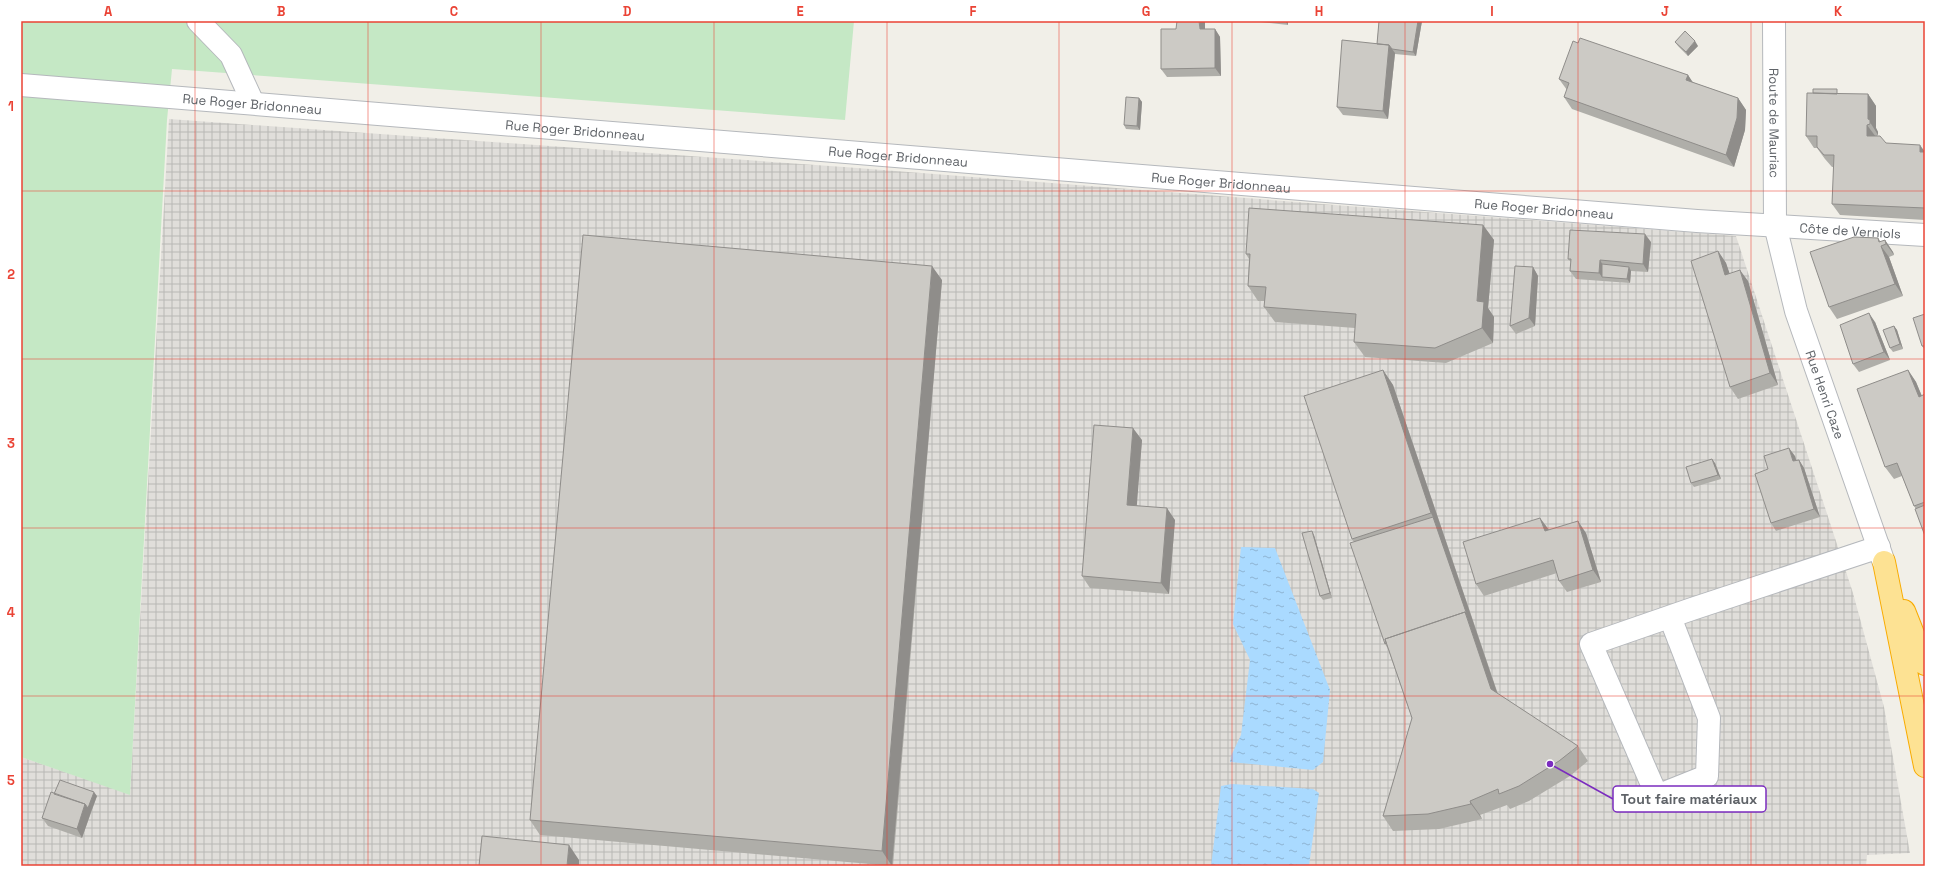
<svg xmlns="http://www.w3.org/2000/svg" width="1946" height="887" font-family="'Space Grotesk',sans-serif">
<style>
.industrial{fill:url(#industrial-grid)}
.grass{fill:#c5e8c5}
.water{fill:url(#water-ripples)}
.lines{fill:none;stroke-linecap:round;stroke-linejoin:round}
.minor-casing{stroke:#b5b8bc;stroke-width:24}
.highway-casing{stroke:#f9ab00;stroke-width:24}
.minor{stroke:#fff;stroke-width:22}
.highway{stroke:#fde293;stroke-width:22}
.wall{fill:#afaea9}
.shaded-wall{fill:#8f8d8a}
.building{fill:#cccac5;stroke:#8f8d8a}
.grid{fill:none;stroke:#ea4335;stroke-width:1;stroke-opacity:0.55}
.labels{text-anchor:middle;dominant-baseline:central;stroke-width:4;stroke-linejoin:round;paint-order:stroke}
.street-label{font-size:13px;fill:#5f6368;stroke:#fff}
.leader{fill:none;stroke:#7b2cbf;stroke-width:1.5}
.callout-dot{fill:#7b2cbf;stroke:#fff;stroke-width:1.5}
.callout{fill:#fff;stroke:#7b2cbf;stroke-width:1.5}
.callout-label{font-size:14px;text-anchor:middle;font-weight:bold;fill:#5f6368}
.neatline{fill:none;stroke:#ea4335;stroke-width:1.5}
.grid-label{font-size:13px;text-anchor:middle;font-weight:bold;fill:#ea4335}
</style>
<defs>
<pattern id="industrial-grid" width="8" height="8" patternUnits="userSpaceOnUse"><rect width="8" height="8" fill="#e0deda"/><path d="M0 4h8M4 0v8" fill="none" stroke="#b9b8b5"/></pattern>
<pattern id="water-ripples" width="26" height="14" patternUnits="userSpaceOnUse"><rect width="26" height="14" fill="#aadaff"/><path d="M2 4q2-2 4 0t4 0M15 11q2-2 4 0t4 0" fill="none" stroke="#8eb4d2"/></pattern>
</defs>
<rect width="100%" height="100%" fill="#f1efe8"/>
<path class="industrial" d="M 169,119 L 844,167 L 1736,236 L 1853,593 L 1884,707 L 1910,853 L 1867,855 L 1866,866 L 21,866 L 21,757 L 130,794 Z"/>
<path class="grass" d="M 21,21 L 854,21 L 845,120 L 172,69 L 167,120 L 130,795 L 21,757 Z"/>
<path class="water" d="M 1241,547 L 1275,548 L 1330,690 L 1323,762 L 1313,770 L 1230,762 L 1231,756 L 1241,735 L 1250,660 L 1233,624 Z
M 1232,784 L 1313,789 L 1319,793 L 1309,866 L 1211,866 L 1221,786 Z"/>
<g class="lines">
<defs>
<g id="minor">
<path d="M 198,21 L 231,55 L 253,103"/>
<path id="s1" d="M 1774,21 L 1775,225 L 1796,311 L 1883,560"/>
<path id="s2" d="M 21,85 L 1697,221 L 1925,235"/>
<path d="M 1670,617 L 1709,718 L 1707,776 L 1657,796 L 1591,644 L 1692,609 L 1879,547"/>
</g>
<path id="highway" d="M 1884,562 L 1925,766
M 1904,611 L 1925,664"/>
</defs>
<use href="#minor" class="minor-casing"/>
<use href="#highway" class="highway-casing"/>
<use href="#minor" class="minor"/>
<use href="#highway" class="highway"/>
</g>
<path class="wall" d="M 1260,21 L 1288,21 L 1288,25 L 1261,22 Z
M 1379,21 L 1422,21 L 1416,56 L 1395,54 L 1388,119 L 1343,115 L 1337,107 L 1377,44 Z
M 1699,21 L 1740,21 L 1699,22 Z
M 1205,29 L 1215,29 L 1220,37 L 1221,76 L 1167,77 L 1161,69 Z
M 1675,42 L 1698,46 L 1688,56 L 1678,46 Z
M 1578,43 L 1688,75 L 1692,82 L 1738,98 L 1746,110 L 1745,130 L 1734,167 L 1572,109 L 1564,97 L 1567,90 L 1559,79 Z
M 1840,94 L 1868,94 L 1876,106 L 1876,128 L 1878,132 L 1878,135 L 1877,136 L 1886,143 L 1925,152 L 1925,220 L 1840,215 L 1832,204 L 1834,167 L 1832,167 L 1825,159 L 1817,148 L 1814,148 L 1806,136 Z
M 1139,98 L 1142,102 L 1140,130 L 1126,129 L 1124,125 Z
M 1483,225 L 1494,240 L 1488,308 L 1494,317 L 1493,343 L 1446,363 L 1365,357 L 1354,342 L 1355,328 L 1275,322 L 1264,307 L 1265,301 L 1258,301 L 1248,286 L 1249,259 L 1246,254 Z
M 1878,238 L 1881,242 L 1885,240 L 1893,252 L 1894,255 L 1889,257 L 1903,296 L 1837,319 L 1829,307 Z
M 1651,242 L 1648,272 L 1631,271 L 1630,283 L 1576,279 L 1570,271 L 1571,262 L 1568,259 Z
M 1718,251 L 1726,263 L 1729,273 L 1748,281 L 1778,385 L 1738,399 L 1730,387 Z
M 1533,267 L 1538,276 L 1535,326 L 1516,334 L 1510,326 Z
M 942,280 L 893,866 L 540,835 L 530,820 Z
M 1925,314 L 1925,350 L 1922,346 Z
M 1875,322 L 1890,360 L 1859,372 L 1853,364 Z
M 1894,326 L 1897,330 L 1903,349 L 1893,352 L 1890,348 Z
M 1383,370 L 1393,385 L 1498,694 L 1578,746 L 1588,761 L 1570,776 L 1529,801 L 1510,809 L 1507,805 L 1480,815 L 1482,819 L 1439,829 L 1393,831 L 1383,816 L 1412,718 L 1388,649 L 1385,644 L 1354,542 L 1352,539 Z
M 1908,370 L 1916,382 L 1922,396 L 1925,394 L 1925,536 L 1916,509 L 1914,506 L 1902,476 L 1894,479 L 1885,467 Z
M 1142,440 L 1136,505 L 1175,520 L 1169,594 L 1090,588 L 1082,576 Z
M 1795,456 L 1796,461 L 1799,460 L 1804,468 L 1820,517 L 1776,531 L 1771,523 L 1768,469 Z
M 1715,463 L 1721,479 L 1694,487 L 1691,483 Z
M 1540,518 L 1549,530 L 1586,533 L 1601,582 L 1567,592 L 1559,581 L 1557,573 L 1484,596 L 1476,584 Z
M 1314,535 L 1332,598 L 1323,600 L 1320,596 Z
M 54,794 L 97,796 L 82,838 L 48,826 L 42,818 Z"/>
<path class="shaded-wall" d="M 1199,21 L 1205,21 L 1205,37 L 1200,29 Z
M 1285,21 L 1288,21 L 1288,25 Z
M 1418,21 L 1422,21 L 1416,56 L 1413,52 Z
M 1215,29 L 1220,37 L 1221,76 L 1215,68 Z
M 1695,41 L 1698,46 L 1688,56 L 1686,52 Z
M 1389,45 L 1395,53 L 1388,119 L 1383,111 Z
M 1688,75 L 1696,87 L 1686,80 Z
M 1868,94 L 1876,106 L 1876,128 L 1878,132 L 1878,135 L 1868,119 Z
M 1139,98 L 1142,102 L 1140,130 L 1137,126 Z
M 1738,98 L 1746,110 L 1745,130 L 1734,167 L 1726,155 Z
M 1867,125 L 1876,137 L 1867,136 Z
M 1920,145 L 1925,152 L 1920,152 Z
M 1483,225 L 1494,240 L 1488,308 L 1494,317 L 1493,343 L 1482,328 L 1477,301 Z
M 1645,234 L 1651,242 L 1648,272 L 1643,264 Z
M 1885,240 L 1893,252 L 1894,255 L 1886,244 Z
M 1881,246 L 1889,257 L 1903,296 L 1895,284 Z
M 1718,251 L 1726,263 L 1734,286 L 1725,275 Z
M 1600,260 L 1605,269 L 1602,277 L 1605,281 L 1599,273 Z
M 932,266 L 942,280 L 892,866 L 882,851 Z
M 1533,267 L 1538,276 L 1535,326 L 1529,318 Z
M 1629,267 L 1631,271 L 1630,283 L 1627,279 Z
M 1740,270 L 1748,281 L 1778,385 L 1770,373 Z
M 1869,313 L 1875,322 L 1890,360 L 1884,352 Z
M 1894,326 L 1897,330 L 1903,349 L 1900,344 Z
M 1383,370 L 1393,385 L 1501,704 L 1491,689 L 1433,517 L 1431,513 Z
M 1908,370 L 1916,382 L 1925,404 L 1919,397 Z
M 1133,428 L 1142,440 L 1136,516 L 1127,505 Z
M 1789,448 L 1795,456 L 1799,470 L 1793,461 Z
M 1712,459 L 1715,463 L 1721,479 L 1718,475 Z
M 1799,460 L 1804,468 L 1820,517 L 1814,509 Z
M 1167,508 L 1175,520 L 1169,594 L 1161,583 Z
M 1540,518 L 1549,530 L 1545,531 Z
M 1578,521 L 1586,533 L 1601,582 L 1593,570 Z
M 1312,531 L 1314,535 L 1332,598 L 1330,593 Z
M 94,792 L 97,796 L 91,812 L 88,808 Z
M 1470,801 L 1480,815 L 1482,819 L 1471,804 Z
M 85,804 L 91,812 L 82,838 L 77,829 Z
M 569,845 L 579,860 L 579,866 L 567,866 Z"/>
<path class="building" d="M 1177,21 L 1199,21 L 1200,29 L 1215,29 L 1215,68 L 1161,69 L 1161,29 L 1176,29 Z
M 1379,21 L 1418,21 L 1413,52 L 1392,49 L 1389,45 L 1377,44 Z
M 1685,31 L 1695,41 L 1686,52 L 1675,42 Z
M 1580,38 L 1688,75 L 1686,80 L 1738,98 L 1737,118 L 1726,155 L 1564,97 L 1569,83 L 1559,79 L 1573,41 L 1578,43 Z
M 1342,40 L 1389,45 L 1383,111 L 1337,107 Z
M 1813,89 L 1837,89 L 1837,94 L 1813,93 Z
M 1807,93 L 1868,94 L 1868,119 L 1870,120 L 1870,124 L 1867,125 L 1867,136 L 1880,136 L 1886,143 L 1920,145 L 1920,152 L 1925,152 L 1925,208 L 1832,204 L 1834,155 L 1824,155 L 1817,147 L 1817,136 L 1806,136 Z
M 1126,97 L 1139,98 L 1137,126 L 1124,125 Z
M 1249,208 L 1483,225 L 1477,301 L 1484,302 L 1482,328 L 1435,348 L 1354,342 L 1356,314 L 1264,307 L 1266,287 L 1248,286 L 1250,254 L 1246,254 Z
M 1570,230 L 1645,234 L 1643,264 L 1600,260 L 1599,273 L 1570,271 L 1571,259 L 1568,259 Z
M 583,235 L 932,266 L 882,851 L 530,820 Z
M 1854,237 L 1878,238 L 1879,242 L 1885,240 L 1886,244 L 1881,246 L 1895,284 L 1829,307 L 1810,252 Z
M 1718,251 L 1725,275 L 1740,270 L 1770,373 L 1730,387 L 1691,261 Z
M 1602,264 L 1629,267 L 1627,279 L 1602,277 Z
M 1515,266 L 1533,267 L 1529,318 L 1510,326 Z
M 1869,313 L 1884,352 L 1853,364 L 1840,325 Z
M 1925,314 L 1925,346 L 1922,346 L 1913,318 Z
M 1894,326 L 1900,344 L 1890,348 L 1883,330 Z
M 1383,370 L 1431,513 L 1352,539 L 1304,396 Z
M 1908,370 L 1919,397 L 1925,394 L 1925,502 L 1914,506 L 1897,463 L 1885,467 L 1857,389 Z
M 1094,425 L 1133,428 L 1127,505 L 1167,508 L 1161,583 L 1082,576 Z
M 1789,448 L 1793,461 L 1799,460 L 1814,509 L 1771,523 L 1755,474 L 1768,469 L 1764,456 Z
M 1712,459 L 1718,475 L 1691,483 L 1686,467 Z
M 1925,505 L 1925,536 L 1915,509 Z
M 1433,517 L 1467,615 L 1465,612 L 1385,639 L 1386,643 L 1385,644 L 1350,543 Z
M 1540,518 L 1545,531 L 1578,521 L 1593,570 L 1559,581 L 1553,560 L 1476,584 L 1463,542 Z
M 1312,531 L 1330,593 L 1320,596 L 1302,533 Z
M 1465,612 L 1491,689 L 1578,746 L 1559,761 L 1519,786 L 1499,794 L 1498,789 L 1470,801 L 1471,804 L 1428,814 L 1383,816 L 1412,718 L 1385,639 Z
M 60,780 L 94,792 L 88,808 L 85,804 L 54,794 Z
M 51,792 L 85,804 L 77,829 L 42,818 Z
M 482,836 L 569,845 L 567,866 L 479,866 Z"/>
<path class="grid" d="M 195,21 L 195,866M 368,21 L 368,866M 541,21 L 541,866M 714,21 L 714,866M 887,21 L 887,866M 1059,21 L 1059,866M 1232,21 L 1232,866M 1405,21 L 1405,866M 1578,21 L 1578,866M 1751,21 L 1751,866M 21,191 L 1925,191M 21,359 L 1925,359M 21,528 L 1925,528M 21,696 L 1925,696"/>
<g class="labels">
<g class="street-label">
<text stroke="none"><textPath href="#s2" startOffset="232">Rue Roger Bridonneau</textPath></text>
<text stroke="none"><textPath href="#s1" startOffset="102">Route de Mauriac</textPath></text>
<text stroke="none"><textPath href="#s2" startOffset="556">Rue Roger Bridonneau</textPath></text>
<text stroke="none"><textPath href="#s2" startOffset="880">Rue Roger Bridonneau</textPath></text>
<text stroke="none"><textPath href="#s2" startOffset="1204">Rue Roger Bridonneau</textPath></text>
<text stroke="none"><textPath href="#s2" startOffset="1528">Rue Roger Bridonneau</textPath></text>
<text stroke="none"><textPath href="#s2" startOffset="1835">Côte de Verniols</textPath></text>
<text stroke="none"><textPath href="#s1" startOffset="381">Rue Henri Caze</textPath></text>
</g>
</g>
<path class="leader" d="M1550 764L1613 799"/>
<circle class="callout-dot" cx="1550" cy="764" r="4"/>
<rect class="callout" x="1613" y="786" width="153" height="26" rx="4"/>
<g class="callout-label">
<text x="1689" y="804">Tout faire matériaux</text>
</g>
<rect width="1946" height="887" fill="none" stroke="#ffffff" stroke-width="44"/>
<rect x="22" y="22" width="1902" height="843" class="neatline"/>
<g class="grid-label">
<text x="108" y="16">A</text>
<text x="281" y="16">B</text>
<text x="454" y="16">C</text>
<text x="627" y="16">D</text>
<text x="800" y="16">E</text>
<text x="973" y="16">F</text>
<text x="1146" y="16">G</text>
<text x="1319" y="16">H</text>
<text x="1492" y="16">I</text>
<text x="1665" y="16">J</text>
<text x="1838" y="16">K</text>
<text x="11" y="111">1</text>
<text x="11" y="279">2</text>
<text x="11" y="448">3</text>
<text x="11" y="617">4</text>
<text x="11" y="785">5</text>
</g>
</svg>
